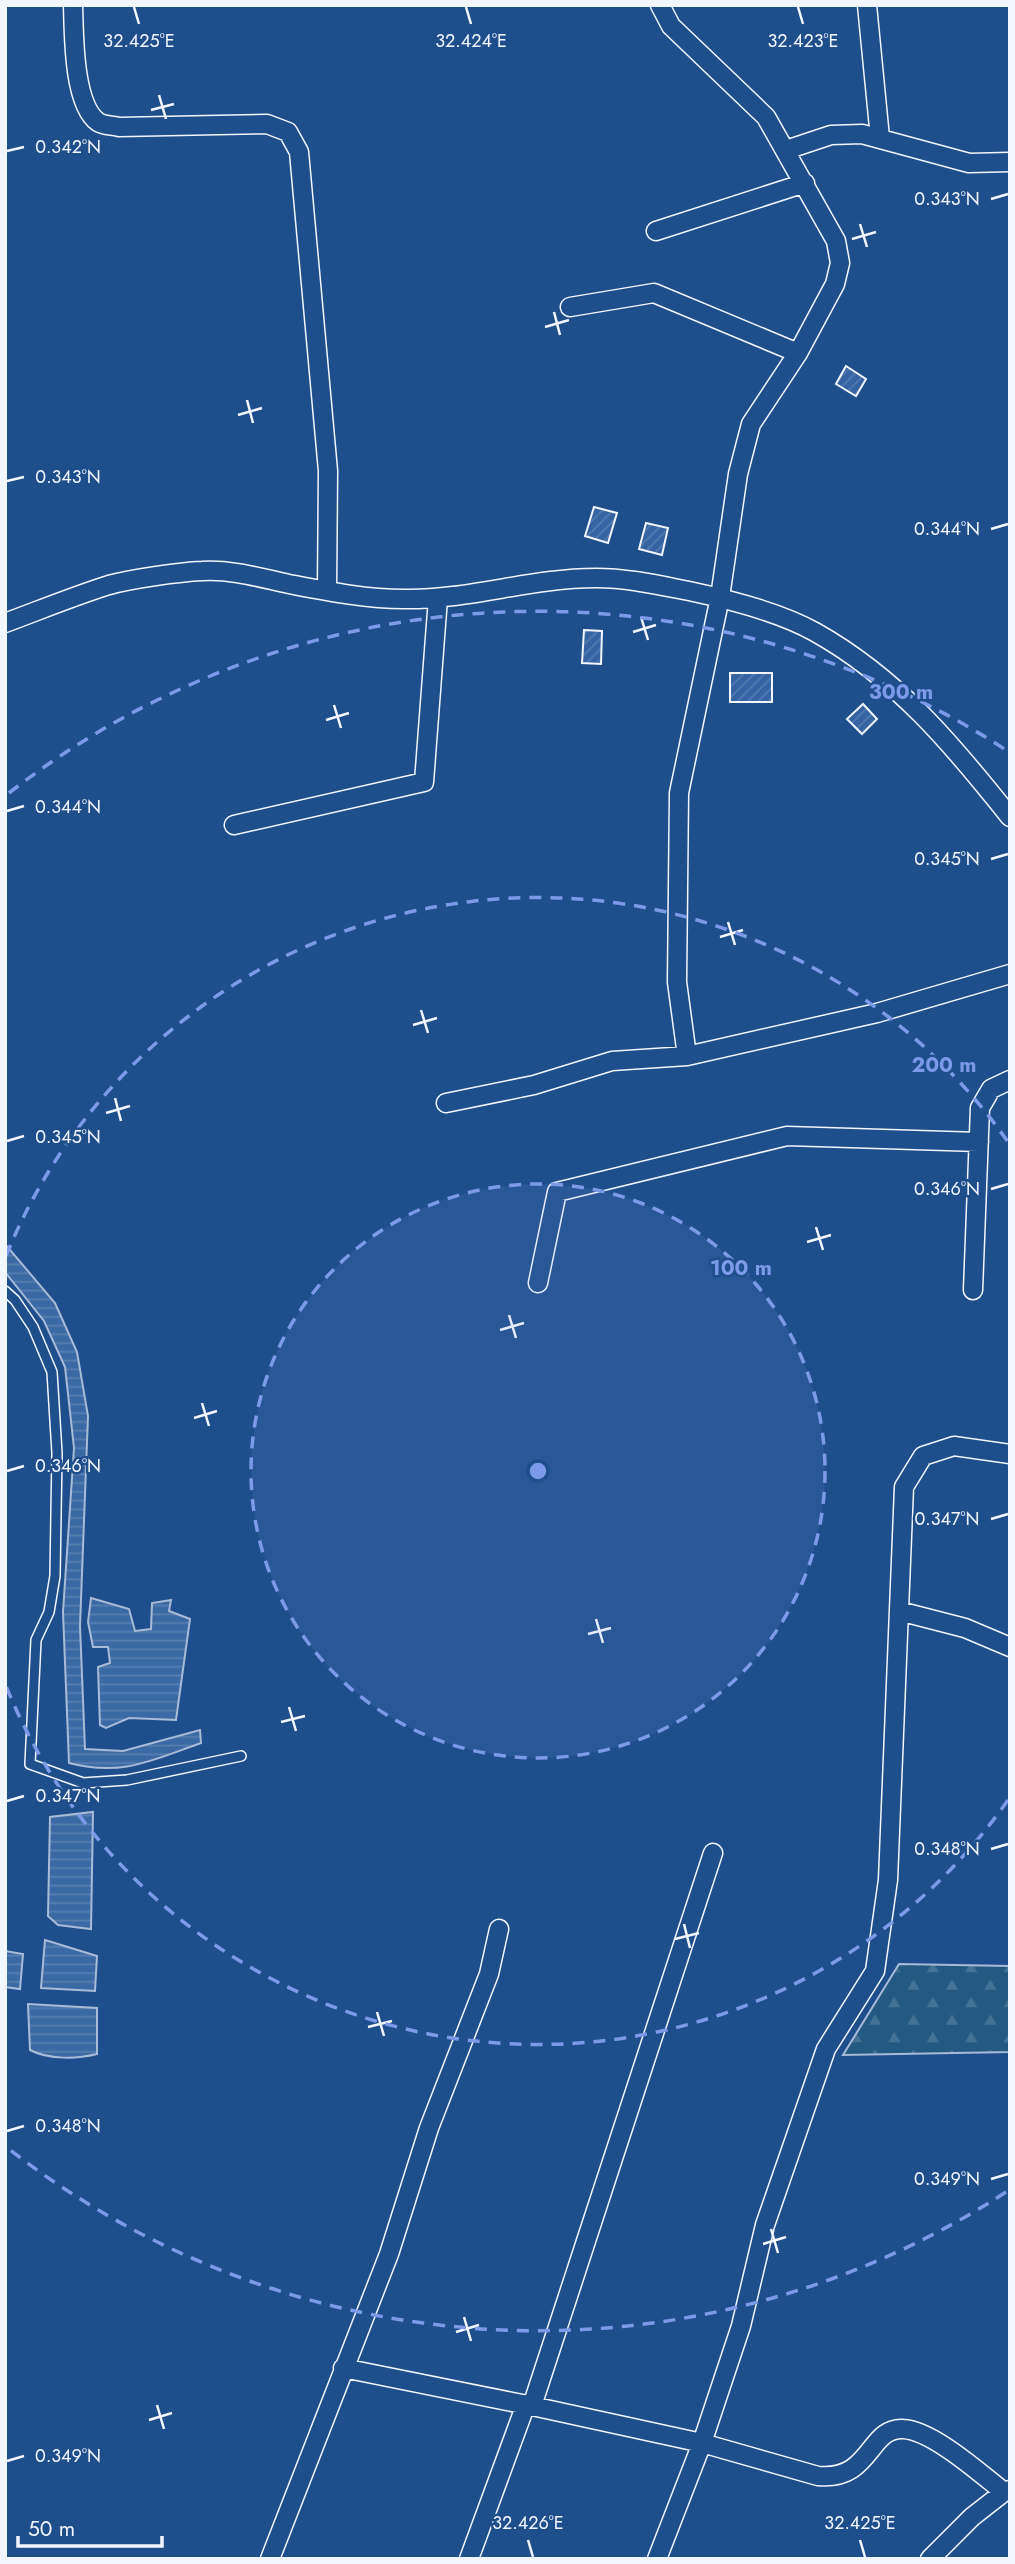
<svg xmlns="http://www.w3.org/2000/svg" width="1015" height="2564" font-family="Jost,sans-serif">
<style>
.forest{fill:url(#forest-firs);stroke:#a8bbd7;stroke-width:2}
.water{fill:url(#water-rules);stroke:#a8bbd7;stroke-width:2}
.building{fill:url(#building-hatch);stroke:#f2f6ff;stroke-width:2}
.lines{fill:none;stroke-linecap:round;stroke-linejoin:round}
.service-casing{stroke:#f2f6ff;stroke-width:12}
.minor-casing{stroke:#f2f6ff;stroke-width:21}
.service{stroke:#1f4e8c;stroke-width:9}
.minor{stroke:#1f4e8c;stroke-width:18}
.ticks{fill:none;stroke:#f2f6ff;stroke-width:2.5}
.ring{fill:none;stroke:#7d9aea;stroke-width:3.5;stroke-dasharray:12 9}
.ticks-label{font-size:18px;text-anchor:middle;fill:#f2f6ff;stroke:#1f4e8c;stroke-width:5;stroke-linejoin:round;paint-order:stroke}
.centre{fill:#7d9aea;stroke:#1f4e8c;stroke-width:3.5}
.ring-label{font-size:21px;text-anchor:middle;font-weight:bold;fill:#7d9aea;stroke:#1f4e8c;stroke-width:5;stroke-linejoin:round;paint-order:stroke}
</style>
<defs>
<pattern id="forest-firs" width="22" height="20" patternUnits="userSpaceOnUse" patternTransform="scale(1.75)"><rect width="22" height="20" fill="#245a82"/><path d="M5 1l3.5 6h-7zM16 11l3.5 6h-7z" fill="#447295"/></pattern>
<pattern id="water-rules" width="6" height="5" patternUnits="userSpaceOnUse" patternTransform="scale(1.75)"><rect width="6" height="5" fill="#3b69a3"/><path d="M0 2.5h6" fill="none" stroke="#587fb1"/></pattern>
<pattern id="building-hatch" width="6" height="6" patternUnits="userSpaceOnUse" patternTransform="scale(1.75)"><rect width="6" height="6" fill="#3563a3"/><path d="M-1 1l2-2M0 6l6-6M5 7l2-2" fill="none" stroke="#537ab1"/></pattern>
</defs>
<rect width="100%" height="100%" fill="#1f4e8c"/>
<path class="forest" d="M 899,1964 L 1010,1966 L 1010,2052 L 843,2055 Z"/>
<path class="water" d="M 5,1244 L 55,1303 L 77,1352 L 88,1416 L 80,1626 L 85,1749 L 123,1751 L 200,1730 L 201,1743 C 152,1760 122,1777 69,1763 L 63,1612 L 74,1448 L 65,1367 L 44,1321 L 5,1272 Z
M 91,1598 L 129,1609 L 135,1631 L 151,1629 L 152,1603 L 171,1600 L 169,1611 L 190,1619 L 176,1720 L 129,1718 L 106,1728 L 100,1725 L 98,1667 L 110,1663 L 108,1647 L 93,1647 L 88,1622 Z
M 93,1812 L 91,1929 L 58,1925 L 48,1916 L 50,1817 Z
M 45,1940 L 97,1956 L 95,1991 L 41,1988 Z
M 5,1951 L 23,1954 L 20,1989 L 5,1987 Z
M 28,2004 L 97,2008 L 97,2054 C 77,2059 49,2060 30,2050 Z"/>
<path class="building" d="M 846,366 L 866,379 L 856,396 L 836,384 Z
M 594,507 L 617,513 L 608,543 L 585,536 Z
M 646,523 L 668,528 L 662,555 L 639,549 Z
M 584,630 L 602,631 L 601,664 L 582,663 Z
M 730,673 L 772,673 L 772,702 L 730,702 Z
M 863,704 L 877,719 L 862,734 L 847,719 Z"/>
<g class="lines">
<defs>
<path id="service" d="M 5,1291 L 15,1300 L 33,1327 L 52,1372 L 57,1453 L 55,1576 L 49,1612 L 36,1640 L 30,1764 L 83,1783 L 127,1780 L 241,1756"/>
<path id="minor" d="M 73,5 C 74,34 73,104 98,122 C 104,126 113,125 119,127 L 267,124 L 288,132 L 299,152 L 328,471 L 327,591
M 660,5 L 671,26 L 766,117 L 836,241 L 840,263 L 835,284 L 798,353 L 751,424 L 738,474 L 720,597 L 679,793 L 677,982 L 687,1056
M 867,5 L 880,138
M 786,150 L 831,135 L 862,134 L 969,163 L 1010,162
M 656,231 L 805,183
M 570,307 L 654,293 L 798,353
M 5,623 C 40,610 74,596 109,585 C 131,579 179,572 202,571 C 231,569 261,578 289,584 C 326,591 366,599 404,599 C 469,600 531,578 596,578 C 628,578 658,585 689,591 C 727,599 781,613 815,632 C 897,678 952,744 1010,817
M 234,825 L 424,782 L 438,598
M 446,1103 L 534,1085 L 612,1061 L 687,1056 L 877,1013 L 1010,974
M 538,1283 L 557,1192 L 787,1136 L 979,1142
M 973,1290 L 980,1108 L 991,1089 L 1010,1080
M 899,1611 L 965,1628 L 1010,1647
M 343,2368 L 532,2406 L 702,2443 L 818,2476 C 872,2481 868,2427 903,2429 C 932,2430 981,2474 1004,2492
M 532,2406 L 713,1853
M 270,2559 L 389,2254 L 429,2128 L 489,1974 L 499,1929
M 469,2559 L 526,2404
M 657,2559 L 702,2443 L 741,2326 L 765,2225 L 826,2049 L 875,1971 L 888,1880 L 904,1487 L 923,1456 L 954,1446 L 1010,1454
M 930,2559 L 972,2517 L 1004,2492 L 1010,2490"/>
</defs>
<use href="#service" class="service-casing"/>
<use href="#minor" class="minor-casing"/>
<use href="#service" class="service"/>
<use href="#minor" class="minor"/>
</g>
<path class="ticks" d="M 134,7 L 139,24M 466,7 L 471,24M 798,7 L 803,24M 159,95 L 166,119M 151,110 L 174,104M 7,151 L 24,147M 991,199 L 1008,194M 860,224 L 867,247M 852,239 L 876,232M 554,312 L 560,335M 545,327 L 569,320M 247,400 L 253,423M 238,415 L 262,408M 7,481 L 24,477M 991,529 L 1008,524M 641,617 L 648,640M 633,632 L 656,625M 334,705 L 341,728M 326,720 L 349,713M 7,811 L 24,806M 991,859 L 1008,854M 728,922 L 735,945M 720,937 L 743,930M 421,1010 L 428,1033M 413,1025 L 437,1018M 115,1098 L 121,1121M 106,1113 L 130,1106M 7,1141 L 24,1136M 991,1189 L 1008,1184M 816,1227 L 823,1250M 807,1242 L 831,1235M 509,1315 L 516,1338M 500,1330 L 524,1323M 202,1403 L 209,1426M 194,1418 L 217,1411M 7,1471 L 24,1466M 991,1519 L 1008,1514M 596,1619 L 603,1643M 588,1634 L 611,1628M 289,1707 L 296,1731M 281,1722 L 305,1716M 7,1801 L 24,1796M 991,1849 L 1008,1844M 684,1924 L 690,1948M 675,1939 L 699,1933M 377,2012 L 384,2036M 368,2027 L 392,2021M 7,2131 L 24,2126M 991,2179 L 1008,2174M 771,2229 L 778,2253M 763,2244 L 786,2237M 464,2317 L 471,2341M 456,2332 L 479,2325M 157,2405 L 164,2429M 149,2420 L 172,2413M 7,2461 L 24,2456M 528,2540 L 533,2557M 860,2540 L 865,2557"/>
<circle cx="538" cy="1471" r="287" fill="#7d9aea" fill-opacity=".12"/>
<g class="ring">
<circle cx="538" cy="1471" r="287"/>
<path d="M1008 1800A574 574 0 0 1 6 1686M6 1256A574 574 0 0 1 1008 1142"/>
<path d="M1006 2192A860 860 0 0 1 9 2149M9 793A860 860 0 0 1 1006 750"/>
</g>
<g class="ticks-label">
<text x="139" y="47">32.425°E</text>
<text x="471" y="47">32.424°E</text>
<text x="803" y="47">32.423°E</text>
<text x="68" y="153">0.342°N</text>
<text x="947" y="205">0.343°N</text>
<text x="68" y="483">0.343°N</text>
<text x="947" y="535">0.344°N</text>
<text x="68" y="813">0.344°N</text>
<text x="947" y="865">0.345°N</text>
<text x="68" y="1143">0.345°N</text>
<text x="947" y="1195">0.346°N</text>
<text x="68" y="1472">0.346°N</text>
<text x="947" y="1525">0.347°N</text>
<text x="68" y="1802">0.347°N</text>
<text x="947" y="1855">0.348°N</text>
<text x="68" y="2132">0.348°N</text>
<text x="947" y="2185">0.349°N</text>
<text x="68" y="2462">0.349°N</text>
<text x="528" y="2529">32.426°E</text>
<text x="860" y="2529">32.425°E</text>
</g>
<circle cx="538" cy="1471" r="10" class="centre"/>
<g class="ring-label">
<text x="901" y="699">300 m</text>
<text x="944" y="1072">200 m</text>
<text x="741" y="1275">100 m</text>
</g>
<rect width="1015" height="2564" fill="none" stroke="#f2f6ff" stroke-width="14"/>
<path d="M18 2536v10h144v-10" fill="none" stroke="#f2f6ff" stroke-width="3.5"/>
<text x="28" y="2536" font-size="21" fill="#f2f6ff" stroke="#1f4e8c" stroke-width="5" paint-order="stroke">50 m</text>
</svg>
